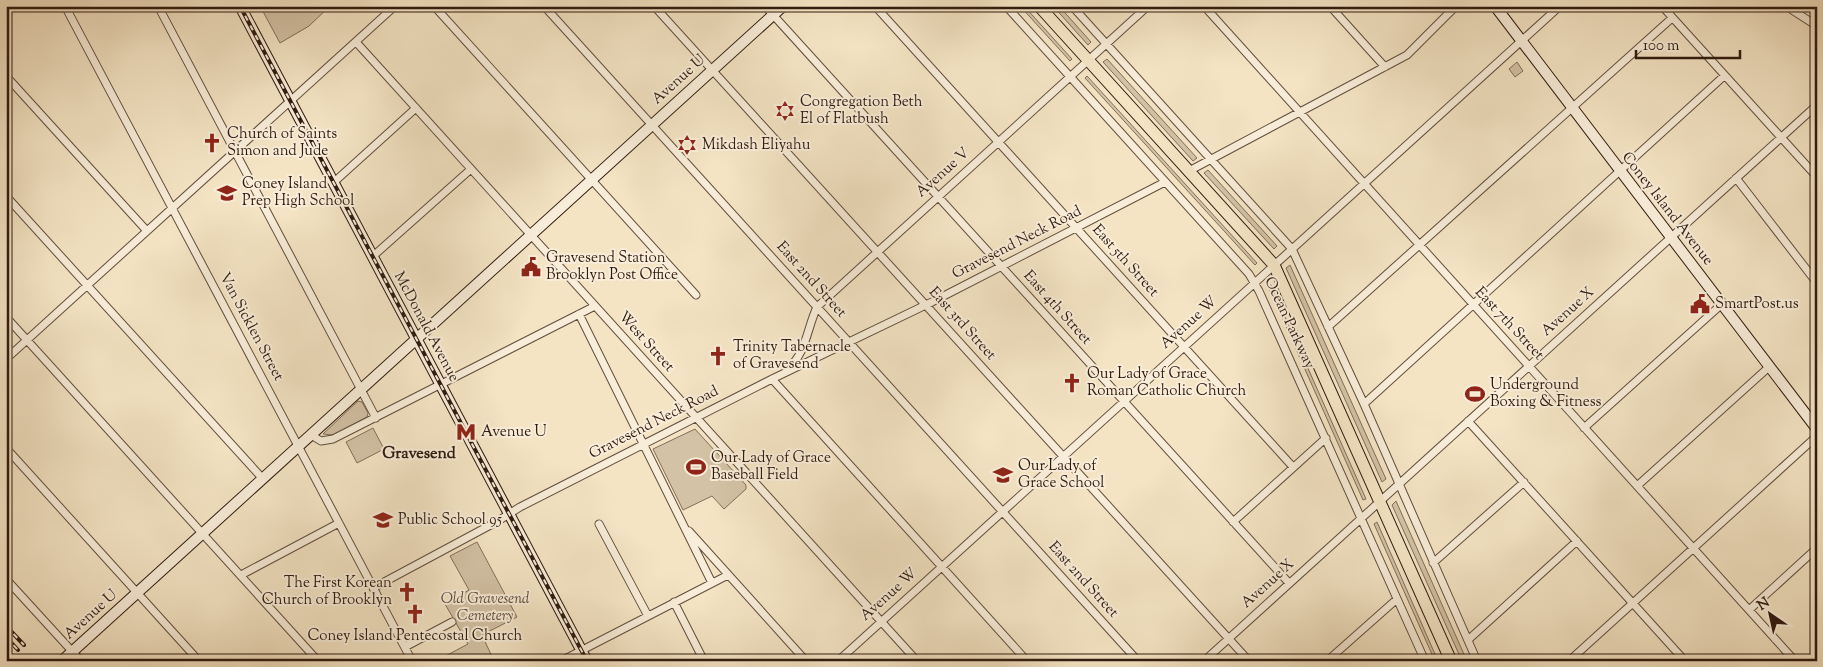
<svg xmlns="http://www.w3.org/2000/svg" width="1823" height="667" font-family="'Sorts Mill Goudy',serif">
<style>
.green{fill:#d3c2a5;stroke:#826e5a}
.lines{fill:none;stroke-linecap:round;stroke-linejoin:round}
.street-casing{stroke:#614d3d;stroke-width:9}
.secondary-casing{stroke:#301b10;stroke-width:12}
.primary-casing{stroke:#301b10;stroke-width:13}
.street{stroke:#f8edd9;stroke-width:7}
.secondary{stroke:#f8edd9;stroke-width:10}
.primary{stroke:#f4e4c4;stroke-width:11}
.rail-casing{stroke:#301b10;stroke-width:4}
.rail{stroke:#f8edd9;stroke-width:2;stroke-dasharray:5.5;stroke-linecap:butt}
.labels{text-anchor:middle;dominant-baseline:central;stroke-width:4;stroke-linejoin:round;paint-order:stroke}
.street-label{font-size:15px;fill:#301b10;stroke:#f8edd9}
.poi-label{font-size:15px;fill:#301b10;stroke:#f8edd9;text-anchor:start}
.park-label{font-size:15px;font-style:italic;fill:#614d3d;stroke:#f8edd9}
.neighbourhood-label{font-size:16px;font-weight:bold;fill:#301b10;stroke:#f8edd9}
</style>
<rect width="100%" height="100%" fill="#f4e4c4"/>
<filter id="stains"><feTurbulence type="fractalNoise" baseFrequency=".004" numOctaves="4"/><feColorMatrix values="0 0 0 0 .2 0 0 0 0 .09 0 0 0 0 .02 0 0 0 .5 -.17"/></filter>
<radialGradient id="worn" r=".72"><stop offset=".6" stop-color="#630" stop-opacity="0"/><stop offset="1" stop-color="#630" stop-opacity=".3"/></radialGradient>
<path class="green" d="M 260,6 L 330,6 L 309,26 L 280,43 Z
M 1020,6 L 1024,6 L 1072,59 L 1070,61 Z
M 1053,6 L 1059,6 L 1091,42 L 1088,45 Z
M 1107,59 L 1197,158 L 1193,161 L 1103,62 Z
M 1517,62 L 1523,71 L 1515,77 L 1509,69 Z
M 1087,76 L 1257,263 L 1255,265 L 1085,78 Z
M 1208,170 L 1277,246 L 1274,249 L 1204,173 Z
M 1290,265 L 1386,479 L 1382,482 L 1286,268 Z
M 1271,285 L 1366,499 L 1363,500 L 1268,286 Z
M 358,401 L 362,402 L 368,413 L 367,417 L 333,435 L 323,434 Z
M 373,428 L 384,449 L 357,463 L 346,442 Z
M 695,429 L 746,485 L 746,489 L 724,509 L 712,496 L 683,510 L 653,449 Z
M 1396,501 L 1467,661 L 1462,661 L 1392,505 Z
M 1377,522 L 1438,661 L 1435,661 L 1374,524 Z
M 477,542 L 517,617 L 482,635 L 494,661 L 436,661 L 468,644 L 445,604 L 469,590 L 450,556 Z"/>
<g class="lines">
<defs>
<path id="street" d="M 65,6 L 412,661
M 158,6 L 376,418
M 434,6 L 696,295
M 544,6 L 1138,661
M 654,6 L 1249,661
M 765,6 L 1289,583
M 875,6 L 1293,467
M 1006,6 L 1249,274 L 1259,291 L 1425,661
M 1072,6 L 1292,249 L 1364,404 L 1477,661
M 1204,6 L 1795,661
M 1330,6 L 1385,67
M 1662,6 L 1817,177
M 1786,6 L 1817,26
M 356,42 L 917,661
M 6,76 L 147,231
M 1189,171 L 1407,55 L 1456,6
M 1736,178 L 1817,283
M 333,183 L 416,108
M 6,196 L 263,479
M 372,257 L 471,169
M 579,314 L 712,583
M 6,317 L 318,661
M 1328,327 L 1672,18
M 6,359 L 395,6
M 787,369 C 806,355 807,328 817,307 L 1148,6
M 772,379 L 1027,661
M 1364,404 L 1724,76
M 1468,421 L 1685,661
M 1584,428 L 1722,304
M 311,435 L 321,441 L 333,439 L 595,306
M 6,448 L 199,661
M 1637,486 L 1769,367
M 1233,522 L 1326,438
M 599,524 L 648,616
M 689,531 L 806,661
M 1433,563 L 1524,482
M 241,575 L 339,523
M 6,579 L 81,661
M 373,588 L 498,521 L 520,507 L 772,379 L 932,302 L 1165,182
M 674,602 L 704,661
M 1749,610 L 1817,548
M 1468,640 L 1577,541
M 405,647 L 452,622
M 561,661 L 728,575
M 838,661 L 1560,6
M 1204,661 L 1817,105
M 1327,661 L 1397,599
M 1569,661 L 1817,436
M 1809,661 L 1817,654"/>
<path id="secondary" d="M 240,6 L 587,661
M 1495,6 L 1817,429
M 62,661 L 783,6"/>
<path id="primary" d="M 1039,6 L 1274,265 L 1451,661"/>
</defs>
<use href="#street" class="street-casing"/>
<use href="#secondary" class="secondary-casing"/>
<use href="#primary" class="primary-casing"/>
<use href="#street" class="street"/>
<use href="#secondary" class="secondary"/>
<use href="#primary" class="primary"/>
<defs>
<path id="rail" d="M 240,6 L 587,661
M 6,626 L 24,645
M 6,637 L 18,650"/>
</defs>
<use href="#rail" class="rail-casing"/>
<use href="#rail" class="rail"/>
</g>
<defs>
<symbol id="synagogue-bare" viewBox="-9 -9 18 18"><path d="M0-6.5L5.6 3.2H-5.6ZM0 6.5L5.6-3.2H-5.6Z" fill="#8f2418" stroke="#f8edd9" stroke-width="2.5" paint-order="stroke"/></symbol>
<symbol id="church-bare" viewBox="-9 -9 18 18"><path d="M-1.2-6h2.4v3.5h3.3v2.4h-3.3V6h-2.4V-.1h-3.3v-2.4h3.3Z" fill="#8f2418" stroke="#f8edd9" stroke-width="2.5" paint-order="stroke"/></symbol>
<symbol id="school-bare" viewBox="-9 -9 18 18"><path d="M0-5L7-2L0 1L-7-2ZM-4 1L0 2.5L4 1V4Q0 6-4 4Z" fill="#8f2418" stroke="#f8edd9" stroke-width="2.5" paint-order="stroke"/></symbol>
<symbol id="civic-bare" viewBox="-9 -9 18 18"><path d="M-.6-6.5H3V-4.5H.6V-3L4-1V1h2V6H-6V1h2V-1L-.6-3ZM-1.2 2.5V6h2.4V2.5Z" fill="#8f2418" stroke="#f8edd9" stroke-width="2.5" paint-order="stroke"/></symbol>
<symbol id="stadium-bare" viewBox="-9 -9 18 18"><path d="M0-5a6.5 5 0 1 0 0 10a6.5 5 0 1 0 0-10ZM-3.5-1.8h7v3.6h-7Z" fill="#8f2418" stroke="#f8edd9" stroke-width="2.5" paint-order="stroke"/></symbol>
<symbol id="metro-bare" viewBox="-9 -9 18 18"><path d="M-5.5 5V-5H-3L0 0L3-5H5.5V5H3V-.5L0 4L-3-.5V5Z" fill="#8f2418" stroke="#f8edd9" stroke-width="2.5" paint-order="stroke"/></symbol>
</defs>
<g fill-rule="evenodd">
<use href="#synagogue-bare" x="771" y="97" width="28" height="28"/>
<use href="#church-bare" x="198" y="129" width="28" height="28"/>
<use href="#synagogue-bare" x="673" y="131" width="28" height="28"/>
<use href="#school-bare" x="213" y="179" width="28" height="28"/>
<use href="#civic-bare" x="517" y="253" width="28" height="28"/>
<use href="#civic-bare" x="1686" y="290" width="28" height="28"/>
<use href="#church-bare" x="704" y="342" width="28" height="28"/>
<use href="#church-bare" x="1058" y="369" width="28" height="28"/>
<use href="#stadium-bare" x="1461" y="380" width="28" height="28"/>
<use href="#metro-bare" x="452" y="418" width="28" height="28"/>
<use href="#stadium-bare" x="682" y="453" width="28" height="28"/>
<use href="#school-bare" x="989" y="461" width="28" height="28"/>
<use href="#school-bare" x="369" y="506" width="28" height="28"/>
<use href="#church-bare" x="393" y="578" width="28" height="28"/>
<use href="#church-bare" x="401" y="600" width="28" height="28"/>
</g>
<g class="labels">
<g class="street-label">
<text transform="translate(679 80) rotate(-42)">Avenue U</text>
<text transform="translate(943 173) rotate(-42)">Avenue V</text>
<text transform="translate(1667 209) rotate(52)">Coney Island Avenue</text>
<text transform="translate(1017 243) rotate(-27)">Gravesend Neck Road</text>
<text transform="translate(1125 261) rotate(48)">East 5th Street</text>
<text transform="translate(811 280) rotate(48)">East 2nd Street</text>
<text transform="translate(1057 308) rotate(48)">East 4th Street</text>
<text transform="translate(1568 312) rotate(-42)">Avenue X</text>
<text transform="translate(1189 323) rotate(-42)">Avenue W</text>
<text transform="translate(1289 323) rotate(65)">Ocean Parkway</text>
<text transform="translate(962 324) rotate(48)">East 3rd Street</text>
<text transform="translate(1509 324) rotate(47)">East 7th Street</text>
<text transform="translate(251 327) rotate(62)">Van Sicklen Street</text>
<text transform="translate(426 327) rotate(62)">McDonald Avenue</text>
<text transform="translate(646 342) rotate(48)">West Street</text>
<text transform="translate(654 423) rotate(-27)">Gravesend Neck Road</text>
<text transform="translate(1083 580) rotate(48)">East 2nd Street</text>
<text transform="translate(1268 584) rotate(-42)">Avenue X</text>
<text transform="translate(889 595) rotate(-42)">Avenue W</text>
<text transform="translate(91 615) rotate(-42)">Avenue U</text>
</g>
<g class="poi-label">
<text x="800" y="102">Congregation Beth<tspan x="800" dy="17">El of Flatbush</tspan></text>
<text x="227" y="134">Church of Saints<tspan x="227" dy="17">Simon and Jude</tspan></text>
<text x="702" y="145">Mikdash Eliyahu</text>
<text x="242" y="184">Coney Island<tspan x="242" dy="17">Prep High School</tspan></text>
<text x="546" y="258">Gravesend Station<tspan x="546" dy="17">Brooklyn Post Office</tspan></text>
<text x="1715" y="304">SmartPost.us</text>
<text x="733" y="347">Trinity Tabernacle<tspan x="733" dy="17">of Gravesend</tspan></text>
<text x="1087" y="374">Our Lady of Grace<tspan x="1087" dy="17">Roman Catholic Church</tspan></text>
<text x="1490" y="385">Underground<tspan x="1490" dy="17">Boxing &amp; Fitness</tspan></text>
<text x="481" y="432">Avenue U</text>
<text x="711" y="458">Our Lady of Grace<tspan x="711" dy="17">Baseball Field</tspan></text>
<text x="1018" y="466">Our Lady of<tspan x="1018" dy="17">Grace School</tspan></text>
<text x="398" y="520">Public School 95</text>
<text x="392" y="583" text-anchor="end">The First Korean<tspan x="392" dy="17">Church of Brooklyn</tspan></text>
<text x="415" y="636" text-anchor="middle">Coney Island Pentecostal Church</text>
</g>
<g class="park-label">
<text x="485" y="599">Old Gravesend<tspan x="485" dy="17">Cemetery</tspan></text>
</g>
<g class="neighbourhood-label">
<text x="419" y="454">Gravesend</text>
</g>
</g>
<rect width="1823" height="667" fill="none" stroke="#f4e4c4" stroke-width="25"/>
<rect x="8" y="8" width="1808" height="652" fill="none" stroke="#301b10" stroke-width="2.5"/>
<rect x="12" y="12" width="1798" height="642" fill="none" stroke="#301b10"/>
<g transform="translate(1770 614) rotate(326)" stroke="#f8edd9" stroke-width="4" paint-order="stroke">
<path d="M0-4L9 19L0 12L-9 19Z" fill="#301b10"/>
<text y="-8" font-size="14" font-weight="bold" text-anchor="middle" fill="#301b10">N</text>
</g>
<path d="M1636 50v8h104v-8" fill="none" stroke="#301b10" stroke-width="2.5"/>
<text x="1643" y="50" font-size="15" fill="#301b10" stroke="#f8edd9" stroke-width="4" paint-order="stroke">100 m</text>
<rect width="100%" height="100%" filter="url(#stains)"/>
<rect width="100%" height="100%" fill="url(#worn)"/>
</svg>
